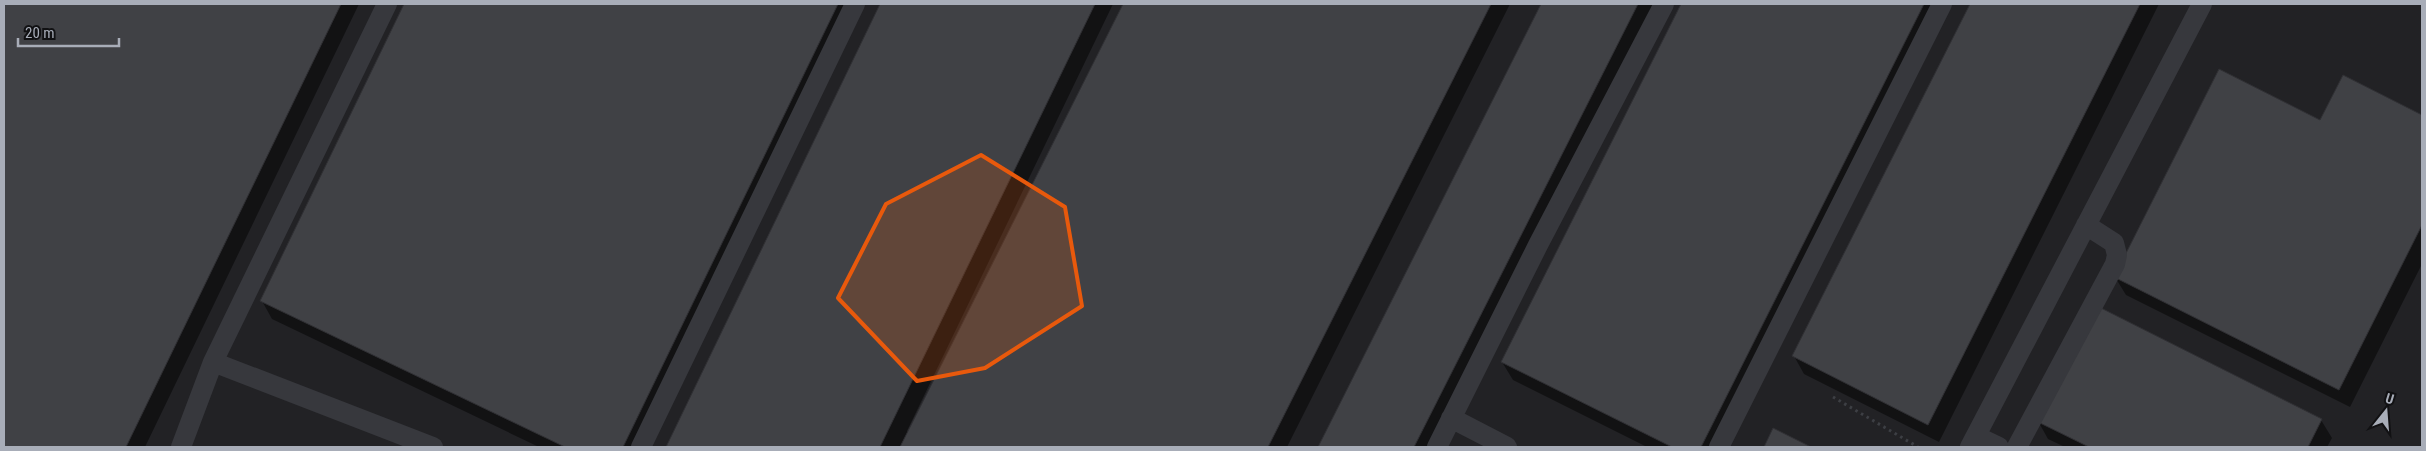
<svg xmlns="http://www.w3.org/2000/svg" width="2426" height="451" font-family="'Roboto Condensed',sans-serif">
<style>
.built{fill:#222225}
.shadow{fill:#0007}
.building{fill:#404145;stroke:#303034}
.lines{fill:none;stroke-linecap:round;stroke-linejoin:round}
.path{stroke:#3d3f44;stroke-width:3;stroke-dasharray:2.5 4;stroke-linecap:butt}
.service{stroke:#37383d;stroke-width:20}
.marked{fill:#e8590c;fill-opacity:0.2;stroke:#e8590c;stroke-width:4;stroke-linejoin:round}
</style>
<rect width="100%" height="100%" fill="#161618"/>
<path class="built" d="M 4,4 L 2422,4 L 2422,447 L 4,447 Z"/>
<path class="shadow" d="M 4,4 L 359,4 L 145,447 L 4,447 Z
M 406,4 L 857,4 L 642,447 L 539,447 L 272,319 L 262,301 Z
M 882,4 L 1113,4 L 907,431 L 909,432 L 1125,4 L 1510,4 L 1287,447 L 667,447 Z
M 1543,4 L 1657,4 L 1434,447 L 1319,447 Z
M 1682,4 L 1943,4 L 1720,447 L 1647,447 L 1513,380 L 1502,362 Z
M 1972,4 L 2159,4 L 1939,442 L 1804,374 L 1794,356 Z
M 2344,77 L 2422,116 L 2422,264 L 2350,407 L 2126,295 L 2115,277 L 2321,122 Z
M 2321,420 L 2332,438 L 2327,447 L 2065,447 L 2048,439 L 2038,421 Z"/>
<path class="building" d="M 4,4 L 341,4 L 126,447 L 4,447 Z
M 404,4 L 838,4 L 623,447 L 565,447 L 260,301 Z
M 880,4 L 1095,4 L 880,447 L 666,447 Z
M 1123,4 L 1491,4 L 1268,447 L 900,447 Z
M 1541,4 L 1638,4 L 1414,447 L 1318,447 Z
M 1681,4 L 1924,4 L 1701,447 L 1672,447 L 1501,362 Z
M 1970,4 L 2140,4 L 1928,425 L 1792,356 Z
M 2219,69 L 2320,120 L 2343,75 L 2422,115 L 2422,225 L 2339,390 L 2114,277 Z
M 2095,305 L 2322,419 L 2308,447 L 2089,447 L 2036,421 Z
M 1773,428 L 1811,447 L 1764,447 Z"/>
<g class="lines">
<path class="path" d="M 1833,397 L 1918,447"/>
<path class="service" d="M 213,362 L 433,447
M 1451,418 L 1507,447
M 1976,436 L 1999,447
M 181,447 L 213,362 L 387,4
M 641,447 L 855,4
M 1437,447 L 1538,245 L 1664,4
M 1719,447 L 1942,4
M 1970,447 L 2202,4
M 2017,447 L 2115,264 L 2117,255 L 2114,243 L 2086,225"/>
</g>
<path class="marked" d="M 981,155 L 1065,207 L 1082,306 L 985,368 L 917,381 L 838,298 L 886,204 Z"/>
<rect width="2426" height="451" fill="none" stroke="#a8adb8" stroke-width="10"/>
<g transform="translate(2386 411) rotate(17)" stroke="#111113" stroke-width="4" paint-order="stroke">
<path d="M0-4L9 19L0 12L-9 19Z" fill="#a8adb8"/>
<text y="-8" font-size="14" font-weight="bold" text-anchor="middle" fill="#a8adb8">U</text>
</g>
<path d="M18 38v8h101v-8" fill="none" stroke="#a8adb8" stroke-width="2.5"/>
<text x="25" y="38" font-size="15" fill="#a8adb8" stroke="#111113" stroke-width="4" paint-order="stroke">20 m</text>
</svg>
